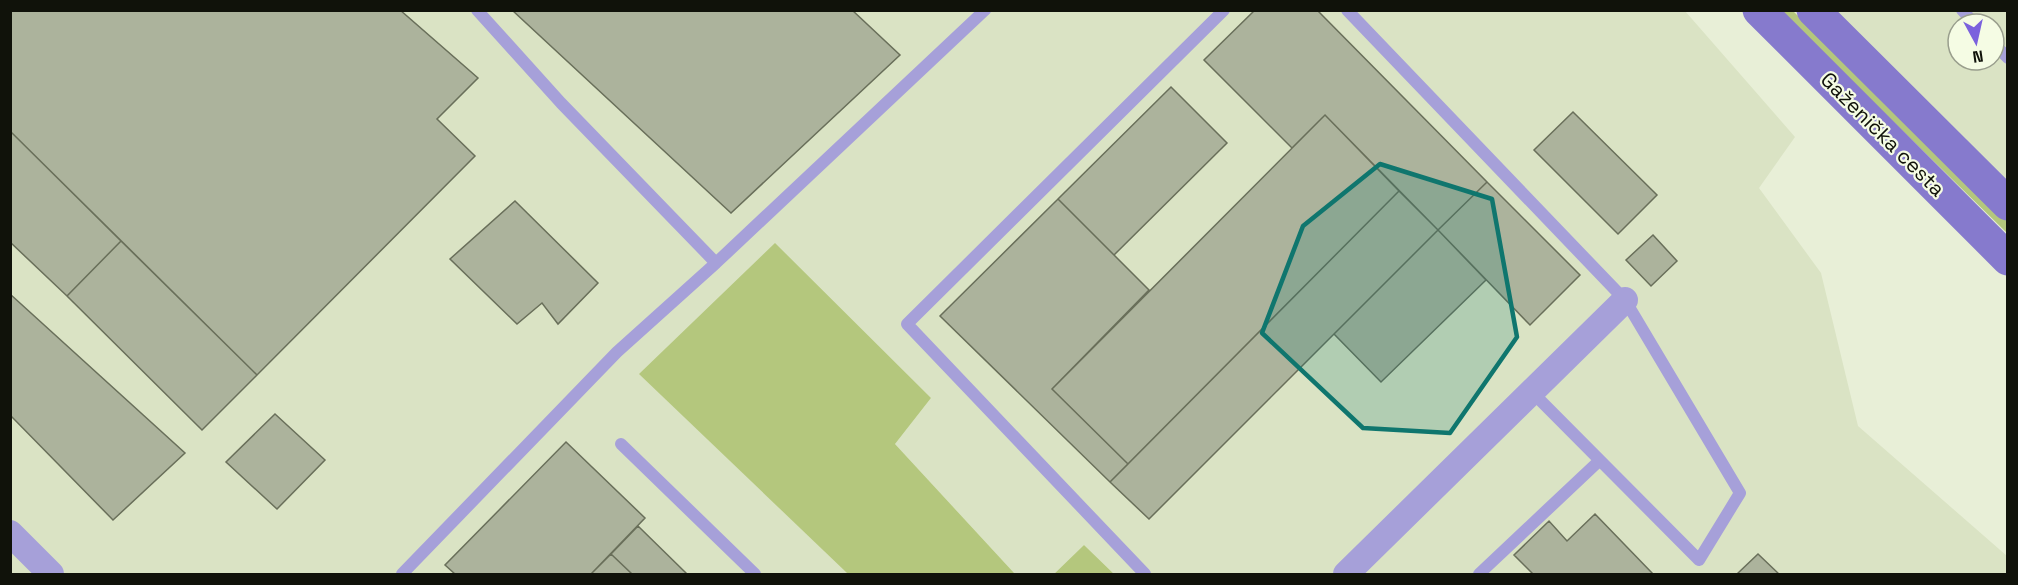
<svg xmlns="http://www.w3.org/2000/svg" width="2018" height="585" font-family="'Space Grotesk',sans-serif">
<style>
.built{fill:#dae3c4;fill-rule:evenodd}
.green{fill:#b4c77d}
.building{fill:#acb39c;stroke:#696f5a;stroke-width:1.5}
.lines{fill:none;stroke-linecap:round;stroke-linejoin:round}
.service{stroke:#a6a0d9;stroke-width:12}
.minor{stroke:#a6a0d9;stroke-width:26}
.secondary{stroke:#867acd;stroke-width:33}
.marked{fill:#0f766e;fill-opacity:0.2;stroke:#0f766e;stroke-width:4.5;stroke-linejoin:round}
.labels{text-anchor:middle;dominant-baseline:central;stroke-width:4.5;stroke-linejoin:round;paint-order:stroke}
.street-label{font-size:21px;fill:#10120a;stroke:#f5fce4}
</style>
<rect width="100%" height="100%" fill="#e8efd7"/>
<path class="built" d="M 10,11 L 1685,11 L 1795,137 L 1759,188 L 1821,273 L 1858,426 L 2007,556 L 2007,574 L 1114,574 L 1084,545 L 1054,574 L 1015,574 L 895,444 L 931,398 L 640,374 L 848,574 L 11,574 Z
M 1814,11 L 2007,11 L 2007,204 ZM 1958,24 L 1994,24 L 1994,60 L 1958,60 Z"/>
<path class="green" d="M 1774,11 L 1793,11 L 2007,221 L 2007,233 L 1864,93 Z
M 775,243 L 931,398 L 895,444 L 1015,574 L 848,574 L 639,374 Z
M 1084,545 L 1114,574 L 1054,574 Z"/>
<path class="building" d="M 10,10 L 400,10 L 478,78 L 437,119 L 475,156 L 257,375 L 10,131 Z
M 512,10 L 852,10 L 900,55 L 731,213 Z
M 1255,10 L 1317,10 L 1487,182 L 1438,230 L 1325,115 L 1292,148 L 1204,60 Z
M 1171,87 L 1227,143 L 1114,255 L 1058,199 Z
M 1573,112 L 1657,195 L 1618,234 L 1534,150 Z
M 1325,115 L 1399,191 L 1128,464 L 1052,389 Z
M 10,131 L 121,241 L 67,296 L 10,242 Z
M 1487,182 L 1580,275 L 1530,325 L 1438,230 Z
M 1399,191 L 1438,230 L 1149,519 L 1110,482 Z
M 1058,199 L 1149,290 L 1052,389 L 1128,464 L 1110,482 L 940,316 Z
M 515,201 L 598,283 L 558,324 L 542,303 L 517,324 L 450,259 Z
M 1438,230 L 1486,280 L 1381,382 L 1334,334 Z
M 1653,235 L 1677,261 L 1651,286 L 1626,260 Z
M 121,241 L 257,375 L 202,430 L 67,296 Z
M 10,294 L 185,453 L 113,520 L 10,415 Z
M 275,414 L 325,460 L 277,509 L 226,462 Z
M 566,442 L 645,518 L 591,574 L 455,574 L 445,565 Z
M 1595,514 L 1653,574 L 1533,574 L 1514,555 L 1549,521 L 1567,541 Z
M 638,526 L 687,574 L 632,574 L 611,554 Z
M 611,554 L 632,574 L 591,574 Z
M 1758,554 L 1779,574 L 1737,574 Z"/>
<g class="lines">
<path class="service" d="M 477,10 L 561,103 L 716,263
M 1347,10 L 1625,300 L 1740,493 L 1699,560 L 1532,392
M 1962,10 L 1975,24
M 1994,44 L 2008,58
M 621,444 L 755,574
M 402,574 L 617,352 L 716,263 L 985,10
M 1145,574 L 907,324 L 1224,10
M 1479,574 L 1599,461"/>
<path class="minor" d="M 10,533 L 51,574
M 1346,574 L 1625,300"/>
<path class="secondary" d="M 1759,10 L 2008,259
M 1813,10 L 2008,204"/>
</g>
<path class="marked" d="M 1380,164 L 1492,199 L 1517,337 L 1450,433 L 1363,428 L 1262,333 L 1303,226 Z"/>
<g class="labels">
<g class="street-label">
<text transform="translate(1883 134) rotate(45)">Gaženička cesta</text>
</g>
</g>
<rect width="2018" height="585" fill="none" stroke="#10120a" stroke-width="24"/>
<g transform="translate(1976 42) rotate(172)"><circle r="28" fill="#f5fce4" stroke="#999e8d" stroke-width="1.5"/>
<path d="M0-4.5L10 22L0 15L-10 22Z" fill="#7b62dd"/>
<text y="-9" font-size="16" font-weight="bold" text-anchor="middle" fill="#10120a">N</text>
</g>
</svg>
